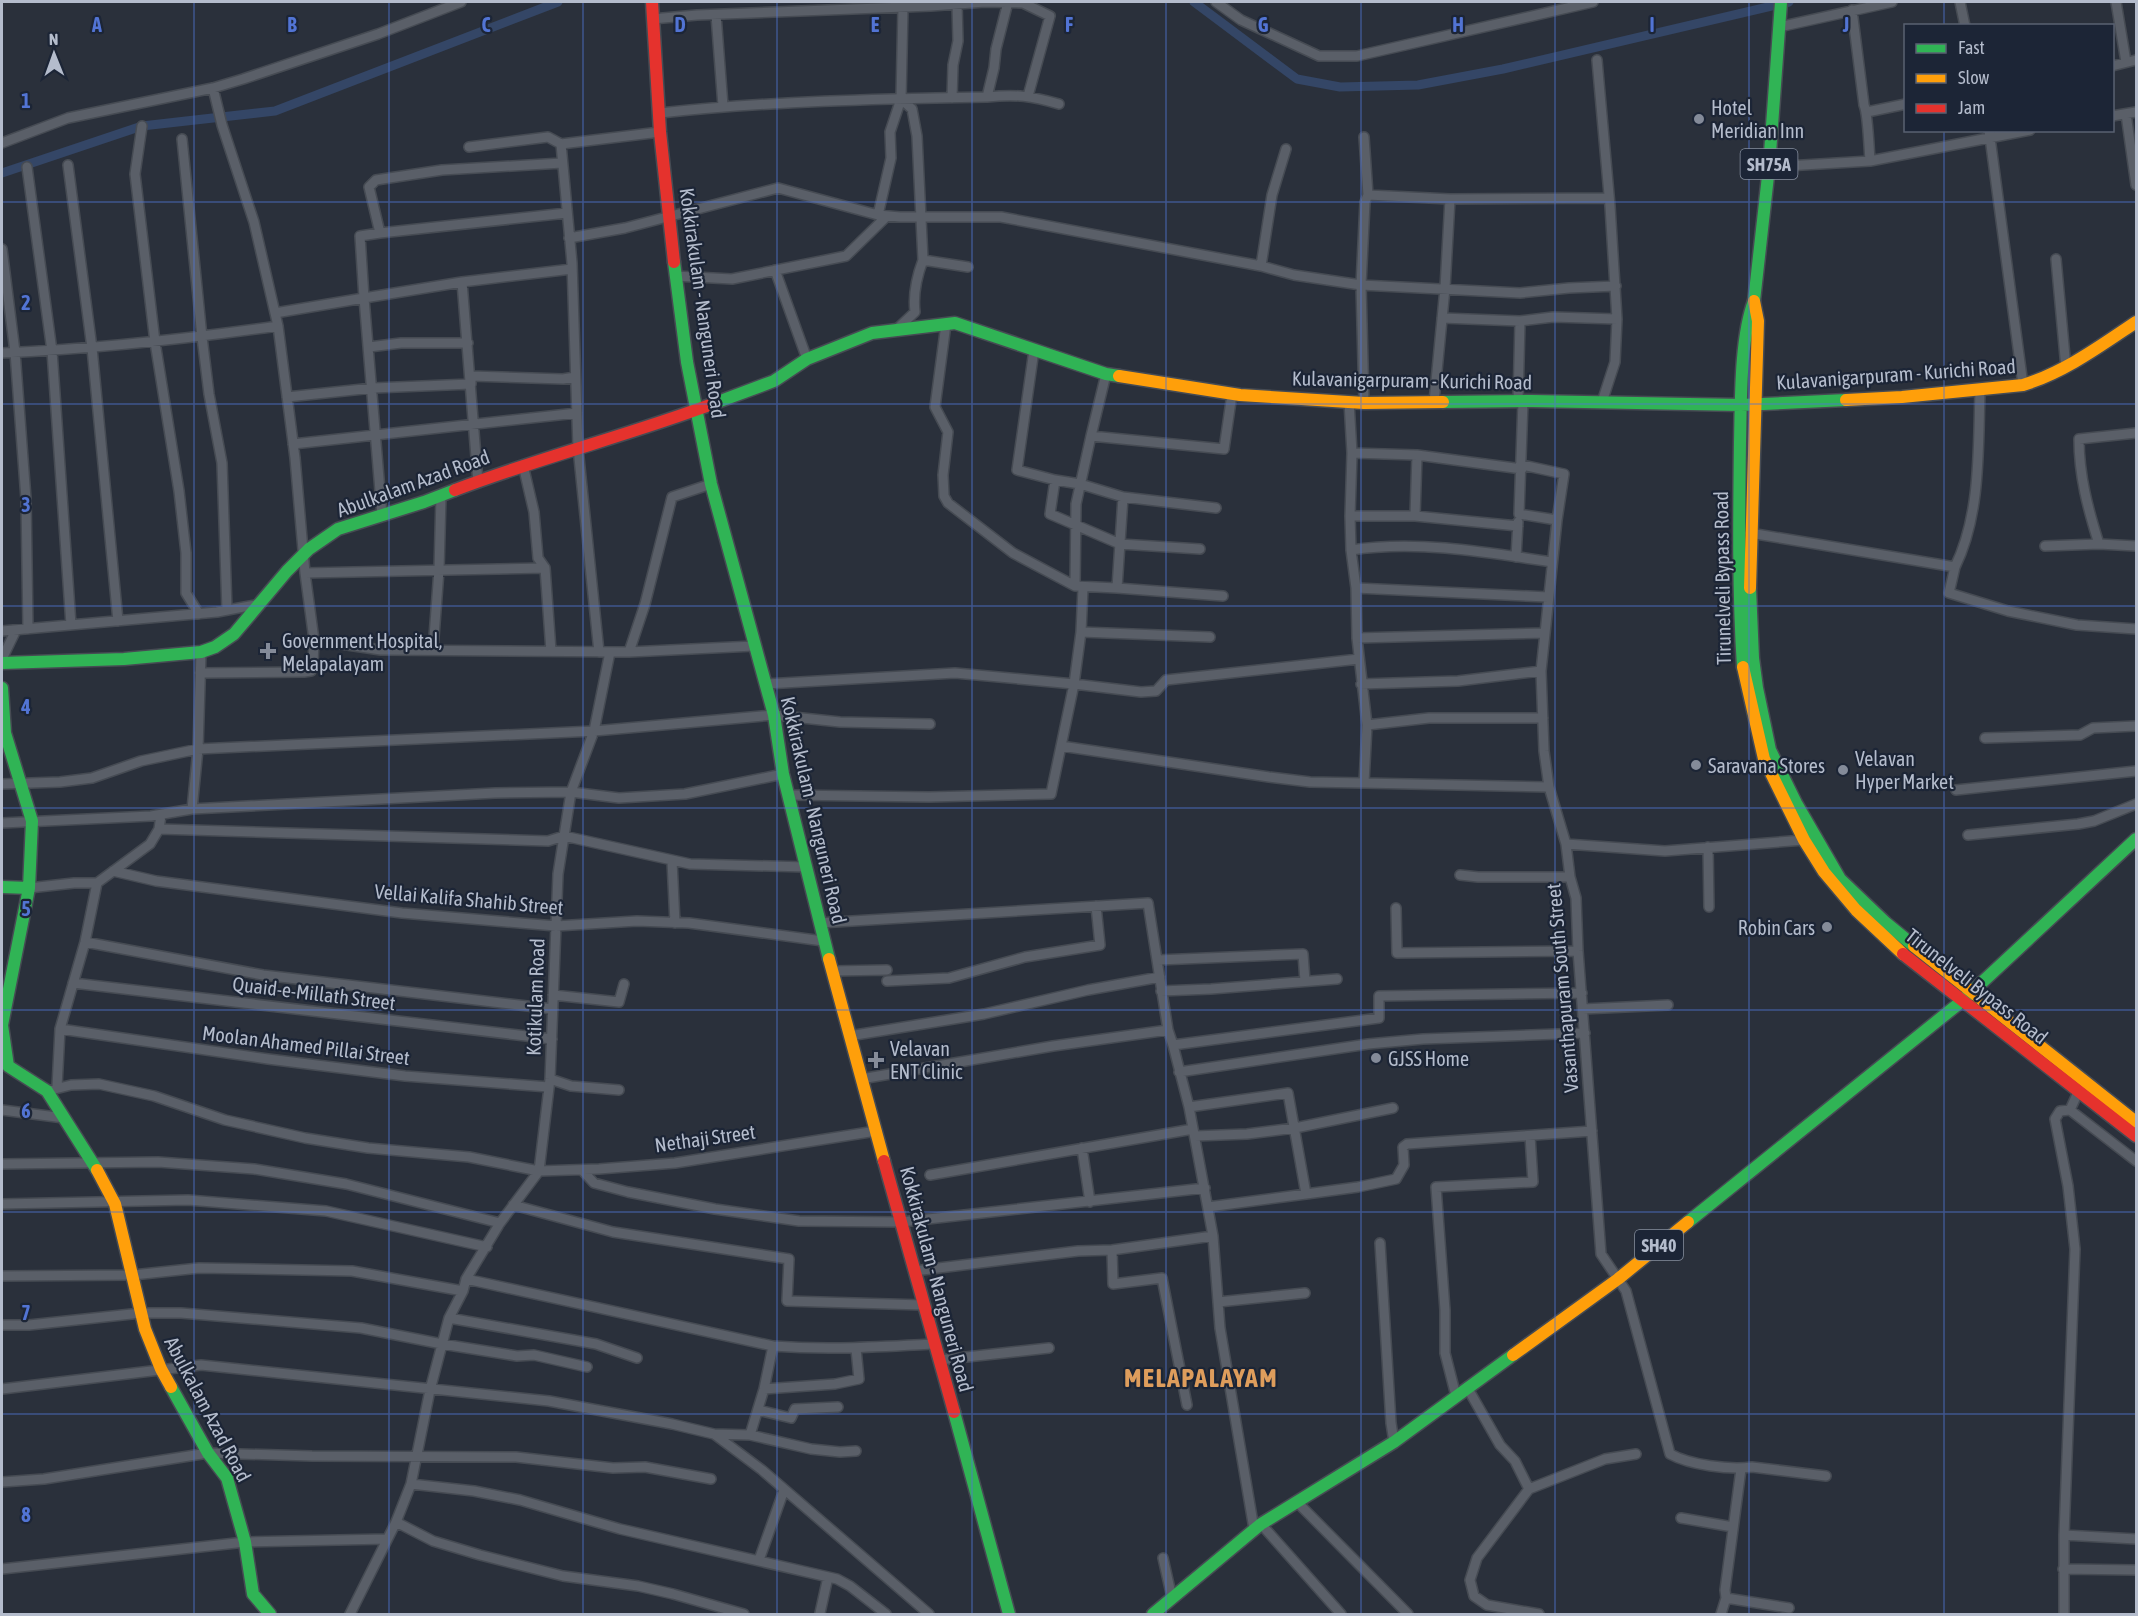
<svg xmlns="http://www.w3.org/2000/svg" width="2138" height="1616" font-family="'Asap Condensed',sans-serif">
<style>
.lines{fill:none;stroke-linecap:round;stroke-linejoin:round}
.canal{stroke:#344666;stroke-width:9}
.street-casing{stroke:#464b53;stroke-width:12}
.fast-casing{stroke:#464b53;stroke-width:15}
.slow-casing{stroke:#464b53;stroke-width:15}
.jam-casing{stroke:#464b53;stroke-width:15}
.street{stroke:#5a5f68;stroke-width:9}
.fast{stroke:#30b455;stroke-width:12}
.slow{stroke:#ff9f0a;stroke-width:12}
.jam{stroke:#e5322d;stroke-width:12}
.grid{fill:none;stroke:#5274d4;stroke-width:1.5;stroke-opacity:0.55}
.poi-dot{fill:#848b99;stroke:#1c2536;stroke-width:2}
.labels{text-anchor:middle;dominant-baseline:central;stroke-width:4.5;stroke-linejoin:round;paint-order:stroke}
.shield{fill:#1c2536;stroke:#868f9f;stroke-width:1.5}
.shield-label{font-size:18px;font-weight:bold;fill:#b4bccc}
.poi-label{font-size:20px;fill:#b4bccc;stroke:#1c2536;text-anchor:start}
.street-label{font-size:20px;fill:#b4bccc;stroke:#1c2536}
.district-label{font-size:26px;font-weight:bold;letter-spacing:1.5px;fill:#de9d5c;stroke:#1c2536}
.grid-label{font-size:20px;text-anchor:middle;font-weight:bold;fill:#5274d4;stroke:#1c2536;stroke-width:4.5;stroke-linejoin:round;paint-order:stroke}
</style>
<rect width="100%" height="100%" fill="#2a303b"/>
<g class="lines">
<path class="canal" d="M 1194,2 L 1297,79 L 1340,87 L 1418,85 L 1503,69 L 1789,2
M 2,173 L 142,126 L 275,111 L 558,2"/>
<defs>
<path id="street" d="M 1216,2 L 1241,20 L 1319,56 L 1357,56 L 1593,2
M 1960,2 L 1965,26
M 2116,2 L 2126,62
M 1852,10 L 1864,105 C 1868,114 1869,148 1870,161
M 716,15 L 723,106
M 652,19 L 697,15 L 931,6 L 985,2 L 1023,3 L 1050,16 L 1028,96
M 1779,27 L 1892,2
M 1597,60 L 1610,206 L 1617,319 L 1615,362 L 1602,402
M 2112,66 L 2136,60
M 987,97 L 994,68 L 996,49 L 1008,2
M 952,98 L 953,65 L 958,41 L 957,4
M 1867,112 L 1906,104
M 660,113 C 769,101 878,99 987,97 C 1017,94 1031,96 1059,104
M 2126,114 L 2136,185
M 2112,116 L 2136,112
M 142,126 L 135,174 L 155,342 L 179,491 L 186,553 L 186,593 L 199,614
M 1989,130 L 2023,385
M 1364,137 L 1368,195 L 1450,199
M 182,139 L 202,337 L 209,394 L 222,463 L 227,610
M 2,143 L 68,118 L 213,88 L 243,79 L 378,34 L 461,2
M 469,147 L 548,137 L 561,144
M 68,165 L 92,348 L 118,621
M 27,167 L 52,351 L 71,625
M 1769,167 L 1870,161 L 2030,130
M 878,215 L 891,158 L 890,132 L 901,99 L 903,7
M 380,233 L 567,213
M 569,238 L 625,228 L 778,188 L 878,215 L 900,217 L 1001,217 L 1261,266 L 1294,275 L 1361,285 L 1365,202 L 1368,195
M 2,249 L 15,352 L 26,499 L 28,629
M 2056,259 L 2066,368
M 923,260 L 968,267
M 1261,266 L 1272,195 L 1286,149
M 775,270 L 807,359
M 675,276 L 732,279 L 846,256 L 887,216
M 275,313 L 364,298 L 360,236 L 380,233 L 369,187 L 376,180 L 442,170 L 562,163
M 1442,318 L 1520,321
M 946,324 L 935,407 L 948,432 L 943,475 L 944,496 L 948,503 L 1013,553 L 1075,586
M 897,329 L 915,312 C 913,296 917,276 923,260 L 917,136 L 912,109 L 901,99
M 369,347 L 401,343 L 468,343
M 1034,350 L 1017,470 L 1055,480 L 1050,514 L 1120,544 L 1200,549
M 2,353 C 94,349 186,339 278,326
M 287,397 L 373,388 L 471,384 L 471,376 L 563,379 L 575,377
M 1518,401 L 1520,321 L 1553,317 L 1617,319
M 1523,401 L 1519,514 L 1557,520 L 1541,671 L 1544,751 L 1549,787 L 1566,844 L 1570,877 L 1576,898 L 1578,951 L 1601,1254 L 1626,1291 L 1670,1454 C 1690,1465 1729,1470 1752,1467 L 1826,1476
M 1349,402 L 1352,453 L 1417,455 L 1522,469
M 1434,402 L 1445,288 L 1450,199 L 1609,198
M 1364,403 L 1361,285 L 1520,293 L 1569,288 L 1616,286
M 1091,436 L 1106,374
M 293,444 L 577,413
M 1352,453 L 1350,516 L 1351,550 L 1356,588 L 1357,638 L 1367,725 L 1364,783 L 1549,787
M 1417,455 L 1415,516 L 1518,526
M 523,465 L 534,512 L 538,558 L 545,568
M 1522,465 L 1564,474 L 1557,520
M 1055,480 L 1080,484 L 1123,497
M 478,482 L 462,282 L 572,269
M 1216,508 L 1123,497 L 1117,588 L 1075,586 L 1076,504 L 1091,436 L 1224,449 L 1232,394
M 382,515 L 364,298 L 462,282
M 1350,516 L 1415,516
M 1750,533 L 1955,567 C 1981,514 1978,449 1980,391
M 2099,544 C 2088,509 2079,476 2079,439 L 2136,433
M 2045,546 L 2099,544 L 2136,546
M 1351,550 C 1417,540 1486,552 1551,562
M 1516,557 L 1518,522
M 1955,567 L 1949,593 L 2008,611 L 2077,625 L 2136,629
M 305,573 L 545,568 L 551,651
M 1083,588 L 1081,632 L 1210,637
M 1117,588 L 1223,596
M 1356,588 L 1548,597
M 2,631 L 217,612 L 260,604
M 1357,638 L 1545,633
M 314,640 L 381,650 L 629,652 L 754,646
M 433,650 L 439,570 L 441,496
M 201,652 L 198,749 L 594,731 L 774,715 L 840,722 L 930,724
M 599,652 L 578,448 L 572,263 L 561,144 L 660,132
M 629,652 L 645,604 L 672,497 L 711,484
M 2,659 L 16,630
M 200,673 L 304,672 L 311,671 L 313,665 L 314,640 L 305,573 L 295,458 L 278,326 L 254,222 L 222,125 L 213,88
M 766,684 L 955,673 L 1074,684 L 1081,632
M 1361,684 L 1458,681 L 1541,671
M 1367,725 L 1429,718 L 1543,718
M 1985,738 L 2080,735 L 2093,728 L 2136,726
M 1061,746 L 1269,777 L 1310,782 L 1364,783
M 2,784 L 60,782 L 92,778 L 141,761 L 198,749 L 192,809 L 151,816 L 2,823
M 1956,790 L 2136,771
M 789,795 L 929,797 L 1051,794 L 1074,684 L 1141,692 L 1156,691 L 1166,680 L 1359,659
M 192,809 L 495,793 L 571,792 L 619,798 L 685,794 L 783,774
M 159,829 L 548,841 L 564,836 L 690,864 L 806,867
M 1968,835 L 2078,824 L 2094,821 L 2136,804
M 1566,844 L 1665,851 L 1804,840
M 1708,847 L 1709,907
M 672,861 L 675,923
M 113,871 L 156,881 L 402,913 L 556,926 L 637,921 L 689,923 L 823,941
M 1460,875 L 1478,877 L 1570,877
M 29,888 L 74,883 L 97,883 L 150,844 L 159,829 L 161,815
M 1396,908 L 1397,953 L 1578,951
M 819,923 L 1148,903 L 1168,1030
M 85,942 L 263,975 L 553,1009
M 1158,960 L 1303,954 L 1305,981
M 832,971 L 887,970
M 887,981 L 949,978 L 1025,957 L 1100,945 L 1096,906
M 73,983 L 552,1039
M 1161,991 L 1211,989 L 1337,979
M 553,995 L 619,1002 L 624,984
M 1583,1009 L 1668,1005
M 60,1029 L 268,1059 L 405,1076 L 549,1087
M 849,1036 L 984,1014 L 1088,990 L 1160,977
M 1179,1072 L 1368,1044 L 1423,1039 L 1585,1033
M 550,1079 L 571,1086 L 619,1090
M 861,1079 L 1053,1046 L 1168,1030 L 1173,1045
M 57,1087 L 60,1029 L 85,942 L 97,883
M 47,1091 L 71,1085 L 99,1084 L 154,1096 L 225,1120 L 305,1138 L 368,1148 L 469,1157 L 539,1171 L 599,1169 L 675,1163 L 876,1131
M 1189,1107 L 1288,1093 L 1306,1194 L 1208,1207
M 2,1110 L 64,1118
M 2070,1110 L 2136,1161
M 1195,1136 L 1247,1134 L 1295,1128 L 1393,1108
M 1082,1148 L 1090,1202
M 2,1164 L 158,1162 L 254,1169 L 346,1184 L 500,1223
M 582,1170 L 594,1183 L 628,1192 L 715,1209 L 799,1221 L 901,1222 L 1205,1188
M 539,1171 L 500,1223 L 466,1279 L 463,1291 L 449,1318 L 430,1390 L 411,1484 L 474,1491 L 520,1500 L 620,1529 L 837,1579 L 850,1586 L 886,1614
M 539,1171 L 550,1079 L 558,874 L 571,792 L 594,731 L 610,652
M 930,1175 L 1193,1129
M 1306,1194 L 1358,1187 L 1396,1179 L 1404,1165 L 1403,1147 L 1407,1144 L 1592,1131
M 2,1204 L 188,1200 L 326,1211 L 487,1247
M 513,1205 L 613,1232 L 789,1259 L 787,1301 L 923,1305
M 1380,1243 L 1391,1423 L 1394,1442
M 1112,1250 L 1113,1284 L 1162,1278 L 1187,1405
M 914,1271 L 1078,1251 L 1112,1250 L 1213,1236
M 2,1276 L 133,1275 L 199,1268 L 352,1271 L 463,1291
M 466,1279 L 773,1346 C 827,1350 880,1347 934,1344
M 1218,1302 L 1305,1293
M 449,1318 L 596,1344 L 637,1358
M 2,1325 L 29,1325 L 141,1313 L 181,1313 L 361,1328 L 442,1344 L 517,1356 L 534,1355 L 587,1367
M 939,1360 L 1049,1348
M 1467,1387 L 1500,1445 L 1515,1461 L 1529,1489 L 1477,1558 L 1470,1580 L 1474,1596 L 1487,1605 L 1539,1614
M 2,1389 L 201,1365 L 549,1401 L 672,1424 L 714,1434 L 750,1435 L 811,1449 L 840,1452 L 856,1451
M 764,1389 L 835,1384 L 859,1379 L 856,1349
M 1456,1396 L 1445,1353 L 1445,1310 L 1436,1187 L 1533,1182 L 1530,1136
M 758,1410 L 791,1418 L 795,1409 L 838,1407
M 714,1434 L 762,1470 L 929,1614
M 750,1435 L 764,1389 L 773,1346
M 2,1482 L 44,1479 L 208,1453 L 312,1456 L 516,1457 L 613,1468 L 645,1467 L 711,1479
M 411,1484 L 396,1522 L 433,1541 L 480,1555 L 563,1576 L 638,1586 L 673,1594 L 744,1614
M 1529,1489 L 1605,1459 L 1636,1454
M 1296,1501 L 1408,1614
M 1681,1518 L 1733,1527
M 1261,1524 L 1341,1614
M 1254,1529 L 1220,1328 L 1213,1236 L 1189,1107 L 1173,1045 L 1379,1018 L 1379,996 L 1582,993
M 2064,1535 L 2136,1539
M 1163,1558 L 1172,1598
M 759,1560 L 784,1490
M 2,1569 L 245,1542 L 387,1539
M 2063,1569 L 2136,1570
M 1726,1598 L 1789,1608
M 820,1613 L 828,1577
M 350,1614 L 396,1522
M 1721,1614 L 1726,1598 L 1725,1590 L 1741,1469
M 2064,1614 L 2064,1535 L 2075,1249 L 2068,1186 L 2055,1119 L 2060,1111 L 2070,1110 L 2079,1090"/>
<path id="fast" d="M 674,262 L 687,362 L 711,484 L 774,715 L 783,774 L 829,959
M 1443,402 L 1532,401 L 1741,405 L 1846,400
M 715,403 L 774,381 L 807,359 L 872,333 L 955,323 L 1106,374 L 1119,376
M 1750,588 L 1753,658 L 1757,688 L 1770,750 L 1796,803 L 1840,879 L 1886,923 L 1914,946
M 2,663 L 124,659 L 201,652 L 215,647 L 234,634 L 287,571 L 309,549 L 338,529 L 424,502 L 455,490
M 1743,667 C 1738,592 1739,517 1740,442 C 1741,401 1740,338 1754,301 L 1769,167 L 1781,2
M 2,688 L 5,733 L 32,821 L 29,888 L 2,1025 L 8,1066 L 47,1091 L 97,1170
M 2,887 L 29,888
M 1688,1222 L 1962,1001 L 2136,839
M 171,1387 L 208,1453 L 227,1478 L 245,1542 L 253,1594 L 270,1614
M 954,1412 L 1009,1614
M 1153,1614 L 1261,1524 L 1394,1442 L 1513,1355"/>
<path id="slow" d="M 1119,376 L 1240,395 L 1364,403 L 1443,402
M 1846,400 L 1902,397 L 2023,385 C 2065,372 2100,346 2136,322
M 1750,588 L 1758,321 L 1754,301
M 1743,667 L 1764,759 L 1804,840 L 1824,872 L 1856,910 L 1903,954
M 1914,946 L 2136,1122
M 829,959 L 884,1161
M 97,1170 L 115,1204 L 145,1329 L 161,1369 L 171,1387
M 1513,1355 L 1618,1279 L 1688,1222"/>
<path id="jam" d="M 652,2 L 660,132 L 674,262
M 455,490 C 541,457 630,435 715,403
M 1903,954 L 2136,1136
M 884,1161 L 954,1412"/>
</defs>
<use href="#street" class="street-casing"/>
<use href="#fast" class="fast-casing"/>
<use href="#slow" class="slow-casing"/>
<use href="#jam" class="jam-casing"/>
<use href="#street" class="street"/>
<use href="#fast" class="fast"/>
<use href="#slow" class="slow"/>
<use href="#jam" class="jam"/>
</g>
<path class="grid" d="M 194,2 L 194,1614M 389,2 L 389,1614M 583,2 L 583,1614M 777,2 L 777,1614M 972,2 L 972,1614M 1166,2 L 1166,1614M 1361,2 L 1361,1614M 1555,2 L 1555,1614M 1749,2 L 1749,1614M 1944,2 L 1944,26M 1944,130 L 1944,1614M 2,202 L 2136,202M 2,404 L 2136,404M 2,606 L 2136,606M 2,808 L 2136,808M 2,1010 L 2136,1010M 2,1212 L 2136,1212M 2,1414 L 2136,1414"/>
<g class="poi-dot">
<circle cx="1699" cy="119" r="6"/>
<path d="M265 642h6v6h6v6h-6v6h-6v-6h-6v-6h6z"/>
<circle cx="1696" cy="765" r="6"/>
<circle cx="1843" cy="770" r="6"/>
<circle cx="1827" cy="927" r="6"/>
<circle cx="1376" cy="1058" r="6"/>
<path d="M873 1051h6v6h6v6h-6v6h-6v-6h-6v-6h6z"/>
</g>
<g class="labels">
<g class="shield">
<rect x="1740.5" y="149" width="57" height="30" rx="4.5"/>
<rect x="1635" y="1230" width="48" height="30" rx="4.5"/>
</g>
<g class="shield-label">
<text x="1769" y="164">SH75A</text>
<text x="1659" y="1245">SH40</text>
</g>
<g class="poi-label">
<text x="1711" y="107">Hotel<tspan x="1711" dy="23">Meridian Inn</tspan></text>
<text x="282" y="640">Government Hospital,<tspan x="282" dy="23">Melapalayam</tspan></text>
<text x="1855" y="758">Velavan<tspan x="1855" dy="23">Hyper Market</tspan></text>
<text x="1708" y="765">Saravana Stores</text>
<text x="1815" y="927" text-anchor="end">Robin Cars</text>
<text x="890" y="1048">Velavan<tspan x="890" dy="23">ENT Clinic</tspan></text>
<text x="1388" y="1058">GJSS Home</text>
</g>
<g class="street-label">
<text transform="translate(703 303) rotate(82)">Kokkirakulam - Nanguneri Road</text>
<text transform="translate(1896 374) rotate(-4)">Kulavanigarpuram - Kurichi Road</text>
<text transform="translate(1412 380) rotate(1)">Kulavanigarpuram - Kurichi Road</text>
<text transform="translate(413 483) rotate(-20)">Abulkalam Azad Road</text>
<text transform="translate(1722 578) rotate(-91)">Tirunelveli Bypass Road</text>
<text transform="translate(814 810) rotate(77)">Kokkirakulam - Nanguneri Road</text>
<text transform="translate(469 899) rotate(5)">Vellai Kalifa Shahib Street</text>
<text transform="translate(1977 986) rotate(38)">Tirunelveli Bypass Road</text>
<text transform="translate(1562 988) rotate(-95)">Vasanthapuram South Street</text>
<text transform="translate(314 993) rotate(7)">Quaid-e-Millath Street</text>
<text transform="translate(535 997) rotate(-88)">Kotikulam Road</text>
<text transform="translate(306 1045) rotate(7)">Moolan Ahamed Pillai Street</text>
<text transform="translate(705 1138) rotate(-8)">Nethaji Street</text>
<text transform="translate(937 1279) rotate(75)">Kokkirakulam - Nanguneri Road</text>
<text transform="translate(208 1409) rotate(62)">Abulkalam Azad Road</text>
</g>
<g class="district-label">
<text x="1201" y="1378">MELAPALAYAM</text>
</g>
</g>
<g class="grid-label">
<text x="97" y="32">A</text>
<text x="292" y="32">B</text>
<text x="486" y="32">C</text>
<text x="680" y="32">D</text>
<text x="875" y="32">E</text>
<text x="1069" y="32">F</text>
<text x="1263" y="32">G</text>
<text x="1458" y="32">H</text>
<text x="1652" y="32">I</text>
<text x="1846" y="32">J</text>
<text x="26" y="108">1</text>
<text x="26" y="310">2</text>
<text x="26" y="512">3</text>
<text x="26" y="714">4</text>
<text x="26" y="916">5</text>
<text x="26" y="1118">6</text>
<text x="26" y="1320">7</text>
<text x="26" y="1522">8</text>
</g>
<rect width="2138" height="1616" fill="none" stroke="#b4bccc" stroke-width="6"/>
<rect x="1904" y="24" width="210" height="108" fill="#1c2536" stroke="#596172" stroke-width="1.5"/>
<rect x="1916" y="44" width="30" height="9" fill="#30b455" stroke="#596172" stroke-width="1.5"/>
<text x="1958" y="54" font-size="18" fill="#b4bccc">Fast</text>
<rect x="1916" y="74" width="30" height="9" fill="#ff9f0a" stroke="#596172" stroke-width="1.5"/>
<text x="1958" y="84" font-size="18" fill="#b4bccc">Slow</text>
<rect x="1916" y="104" width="30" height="9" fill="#e5322d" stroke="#596172" stroke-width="1.5"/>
<text x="1958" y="114" font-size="18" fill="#b4bccc">Jam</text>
<g transform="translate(54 54) rotate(359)" stroke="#1c2536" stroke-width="4.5" paint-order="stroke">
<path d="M0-4.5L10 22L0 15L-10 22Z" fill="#b4bccc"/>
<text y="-9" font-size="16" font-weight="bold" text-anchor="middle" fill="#b4bccc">N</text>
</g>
</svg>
